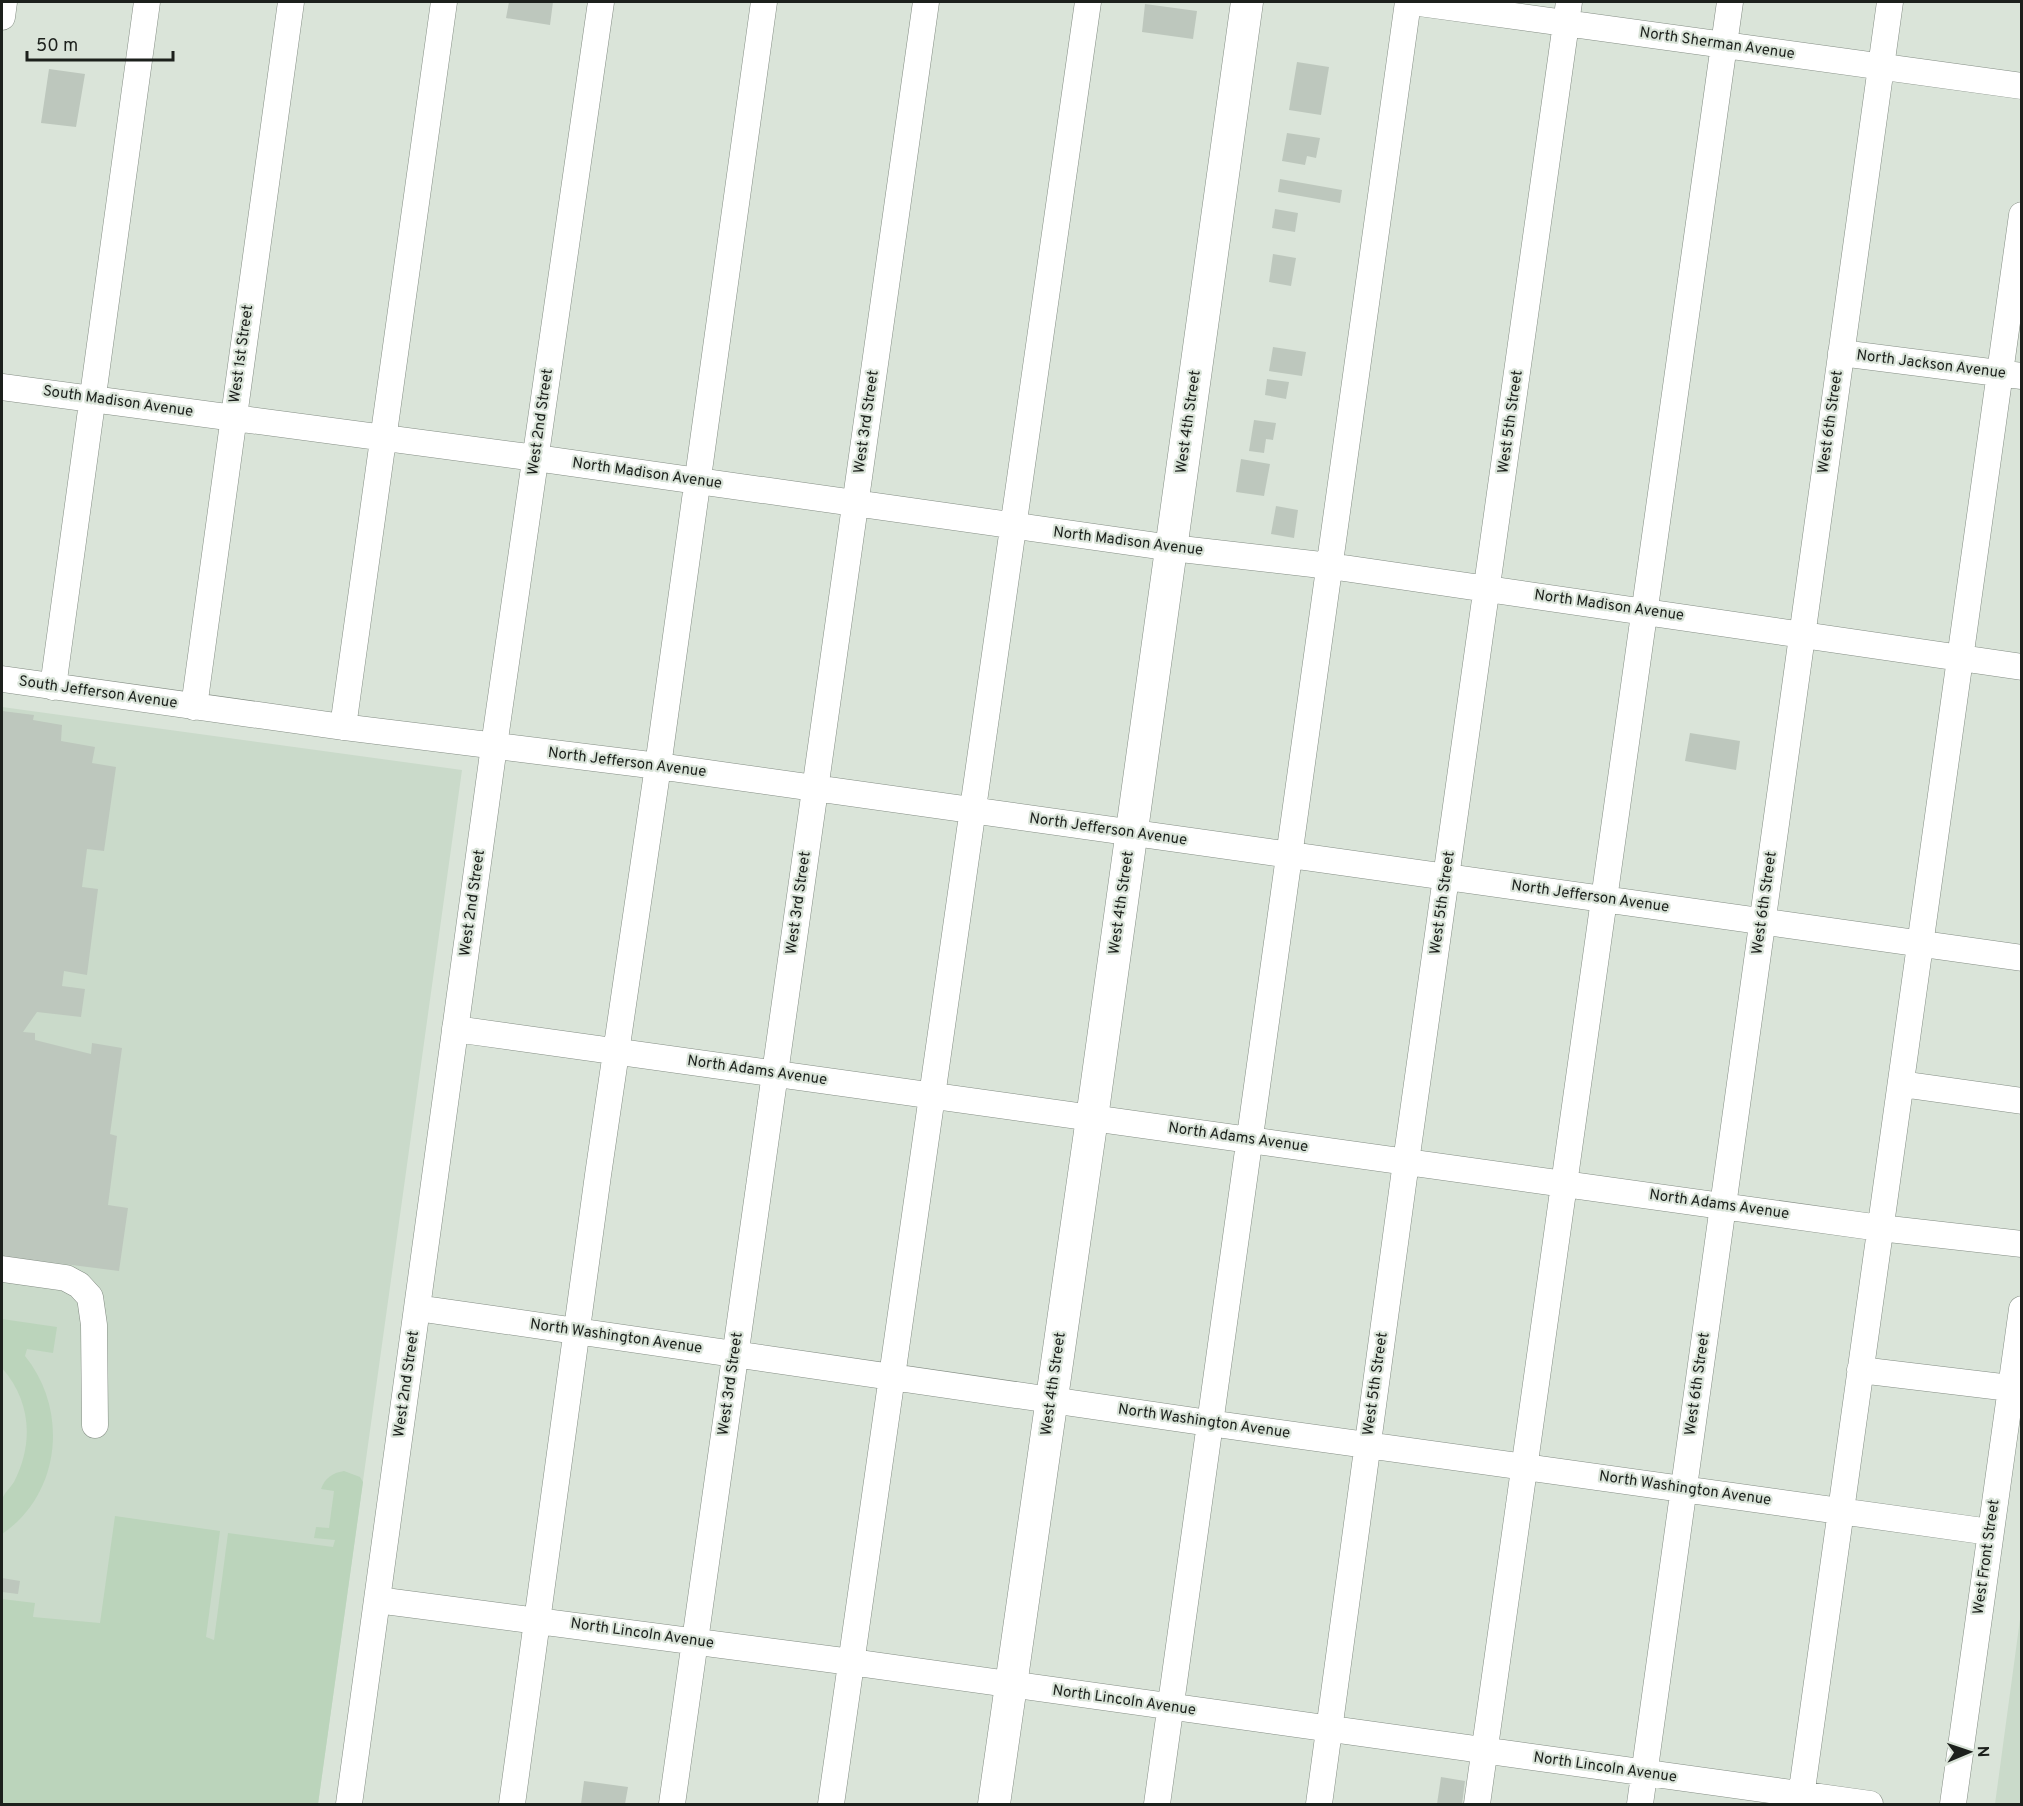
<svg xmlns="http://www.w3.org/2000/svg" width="2023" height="1806" font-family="Overpass,sans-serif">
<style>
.built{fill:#cadaca}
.green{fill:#bbd4bb}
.building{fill:#bdc7bd}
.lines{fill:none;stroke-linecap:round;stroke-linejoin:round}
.minor-casing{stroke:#848d84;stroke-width:27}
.major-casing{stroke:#848d84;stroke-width:33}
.minor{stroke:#fff;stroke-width:26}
.major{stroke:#fff;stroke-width:32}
.labels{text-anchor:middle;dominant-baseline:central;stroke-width:4.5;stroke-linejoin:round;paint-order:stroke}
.street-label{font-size:15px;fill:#1c201c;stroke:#dae4d9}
</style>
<rect width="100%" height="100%" fill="#dae4d9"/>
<path class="built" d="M 2,707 L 462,770 L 318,1804 L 2,1804 Z
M 2021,1612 L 2021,1804 L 1995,1804 Z"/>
<path class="green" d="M 2,1319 L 57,1327 L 53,1353 L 27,1349 L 25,1356 C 69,1410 61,1494 2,1534 C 1,1524 0,1505 3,1497 C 6,1491 11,1487 14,1482 C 34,1443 31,1401 2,1368 Z
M 344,1471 L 360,1477 L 363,1482 L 318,1804 L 2,1804 L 2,1599 L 35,1603 L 33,1617 L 100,1623 L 115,1516 L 220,1531 L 206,1637 L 214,1640 L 228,1533 L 333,1547 L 335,1540 L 314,1538 L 316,1527 L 329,1528 L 334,1491 L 321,1489 C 325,1478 332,1473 344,1471 Z"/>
<path class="building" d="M 509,2 L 553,2 L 550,25 L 506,18 Z
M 1145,4 L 1197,11 L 1193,39 L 1142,32 Z
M 1297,62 L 1329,67 L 1321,115 L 1289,110 Z
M 49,69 L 85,74 L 76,127 L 41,123 Z
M 1287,133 L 1320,138 L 1316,158 L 1307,156 L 1305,165 L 1282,161 Z
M 1280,179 L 1342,190 L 1340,203 L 1278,192 Z
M 1275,209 L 1298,213 L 1295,232 L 1272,228 Z
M 1273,254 L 1296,258 L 1291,286 L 1269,282 Z
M 1273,347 L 1306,352 L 1302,376 L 1269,371 Z
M 1267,379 L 1289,382 L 1286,399 L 1265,395 Z
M 1254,420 L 1276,423 L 1273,440 L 1266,439 L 1264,453 L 1249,451 Z
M 1241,459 L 1270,464 L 1264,496 L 1236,492 Z
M 1276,506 L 1298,510 L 1294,538 L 1271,534 Z
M 2,711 L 34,715 L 33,720 L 62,725 L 61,741 L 95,747 L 92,763 L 116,767 L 104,851 L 87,849 L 82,887 L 98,889 L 87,975 L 64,971 L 62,986 L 85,989 L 81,1017 L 37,1012 L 23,1032 L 35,1033 L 35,1040 L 91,1054 L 92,1043 L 122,1048 L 110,1134 L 117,1136 L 108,1205 L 128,1208 L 119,1271 L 2,1256 Z
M 1690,733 L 1740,741 L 1736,770 L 1685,761 Z
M 2,1578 L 20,1581 L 18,1594 L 2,1592 Z
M 1441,1777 L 1465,1781 L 1462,1804 L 1437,1804 Z
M 584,1781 L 628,1787 L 625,1804 L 581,1804 Z"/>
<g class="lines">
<defs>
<path id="minor" d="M 1412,2 L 2022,86
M 2,17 L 4,2
M 1841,353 L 2022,376
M 2,387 L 536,458 L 1172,548 L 1330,566 L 2022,667
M 2,679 L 343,727 L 658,766 L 2022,958
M 53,687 L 147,2
M 194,707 L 291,2
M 343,727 L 444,2
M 455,1029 L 1880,1228 L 2022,1244
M 1901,1084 L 2022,1101
M 2,1269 L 66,1278 L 79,1285 L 90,1297 L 94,1325 L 95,1425
M 417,1308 L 1209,1423 L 1990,1532
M 1860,1370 L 2010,1388
M 377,1600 L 851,1662 L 1870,1804
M 349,1804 L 494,746 L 601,2
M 512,1804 L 598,1175 L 658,766 L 764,2
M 672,1804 L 926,2
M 831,1804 L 1088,2
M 1157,1804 L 1408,2
M 1319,1804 L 1406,1162 L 1569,2
M 1477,1804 L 1730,2
M 1640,1804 L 1890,2
M 1800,1804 L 2022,215
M 1953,1804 L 2022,1309"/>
<path id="major" d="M 994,1804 L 1092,1118 L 1247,2"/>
</defs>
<use href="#minor" class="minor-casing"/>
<use href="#major" class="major-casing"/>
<use href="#minor" class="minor"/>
<use href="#major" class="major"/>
</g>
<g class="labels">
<g class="street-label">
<text transform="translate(1717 44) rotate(8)">North Sherman Avenue</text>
<text transform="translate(242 354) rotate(-82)">West 1st Street</text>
<text transform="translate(1931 365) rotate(7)">North Jackson Avenue</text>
<text transform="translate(118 402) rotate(8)">South Madison Avenue</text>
<text transform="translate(541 422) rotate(-82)">West 2nd Street</text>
<text transform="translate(867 422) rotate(-82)">West 3rd Street</text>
<text transform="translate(1189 422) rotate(-82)">West 4th Street</text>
<text transform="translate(1511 422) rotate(-82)">West 5th Street</text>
<text transform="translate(1831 422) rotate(-82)">West 6th Street</text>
<text transform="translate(647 474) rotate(8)">North Madison Avenue</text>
<text transform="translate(1128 542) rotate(7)">North Madison Avenue</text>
<text transform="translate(1609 606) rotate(8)">North Madison Avenue</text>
<text transform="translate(98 693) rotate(8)">South Jefferson Avenue</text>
<text transform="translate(627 763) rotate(7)">North Jefferson Avenue</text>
<text transform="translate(1108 830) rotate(8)">North Jefferson Avenue</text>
<text transform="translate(1590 897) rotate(8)">North Jefferson Avenue</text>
<text transform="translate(473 903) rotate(-82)">West 2nd Street</text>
<text transform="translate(799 903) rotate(-82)">West 3rd Street</text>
<text transform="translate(1122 903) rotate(-82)">West 4th Street</text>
<text transform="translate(1443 903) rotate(-82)">West 5th Street</text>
<text transform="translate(1765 903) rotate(-82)">West 6th Street</text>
<text transform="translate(757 1071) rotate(8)">North Adams Avenue</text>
<text transform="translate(1238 1138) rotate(8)">North Adams Avenue</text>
<text transform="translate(1719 1205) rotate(8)">North Adams Avenue</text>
<text transform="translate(616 1337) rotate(8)">North Washington Avenue</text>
<text transform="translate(407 1384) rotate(-82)">West 2nd Street</text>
<text transform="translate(731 1384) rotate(-82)">West 3rd Street</text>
<text transform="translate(1054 1384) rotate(-82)">West 4th Street</text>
<text transform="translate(1376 1384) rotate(-82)">West 5th Street</text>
<text transform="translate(1698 1384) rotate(-82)">West 6th Street</text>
<text transform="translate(1204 1422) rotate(8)">North Washington Avenue</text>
<text transform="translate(1685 1489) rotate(8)">North Washington Avenue</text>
<text transform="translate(1987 1557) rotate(-82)">West Front Street</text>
<text transform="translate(642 1634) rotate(8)">North Lincoln Avenue</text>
<text transform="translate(1124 1701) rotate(8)">North Lincoln Avenue</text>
<text transform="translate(1605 1768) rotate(8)">North Lincoln Avenue</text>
</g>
</g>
<rect width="2023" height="1806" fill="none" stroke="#1c201c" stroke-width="6"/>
<g transform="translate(1969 1752) rotate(88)" stroke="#dae4d9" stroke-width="4.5" paint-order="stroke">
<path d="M0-4.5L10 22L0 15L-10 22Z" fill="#1c201c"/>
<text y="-9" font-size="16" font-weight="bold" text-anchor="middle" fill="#1c201c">N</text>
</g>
<path d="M27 51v9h146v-9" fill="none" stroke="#1c201c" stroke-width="3"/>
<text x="36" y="51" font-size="18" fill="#1c201c" stroke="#dae4d9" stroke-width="4.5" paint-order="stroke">50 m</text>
</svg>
